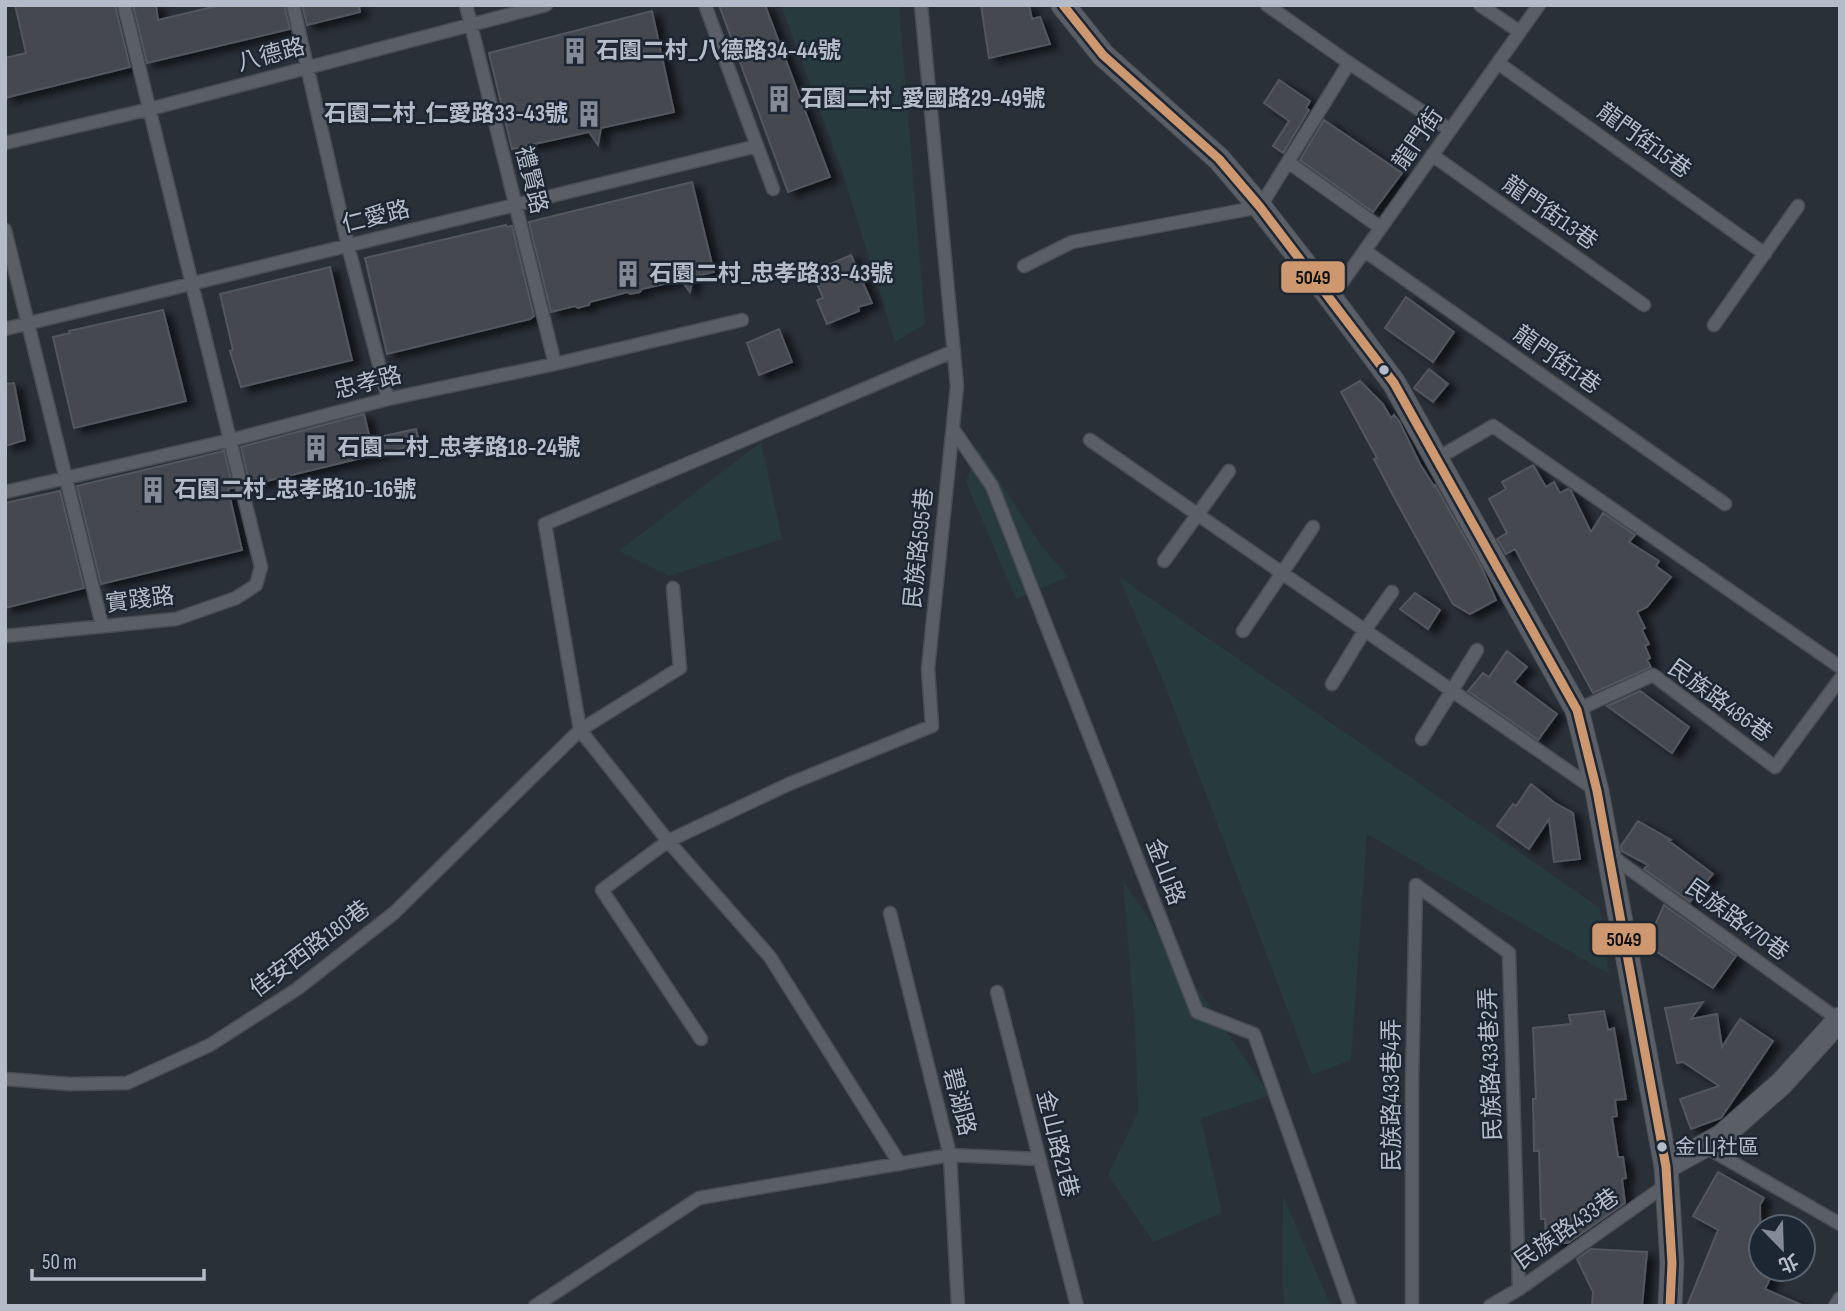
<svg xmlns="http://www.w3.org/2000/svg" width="1845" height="1311" font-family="'Sofia Sans Condensed','Noto Sans TC',sans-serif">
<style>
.green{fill:#273a3e}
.building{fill:#444950;stroke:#52575f;stroke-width:2;filter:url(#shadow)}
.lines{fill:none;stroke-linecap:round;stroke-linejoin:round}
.service-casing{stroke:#484c53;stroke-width:15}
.minor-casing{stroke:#484c53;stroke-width:25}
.service{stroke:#5a5e66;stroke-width:12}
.minor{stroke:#5a5e66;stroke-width:23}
.bus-1-casing{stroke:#1d2633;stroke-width:14}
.bus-1{stroke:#cd976f;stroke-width:9}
.bus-dot{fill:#b4bcc9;stroke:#1d2633;stroke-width:2.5}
.labels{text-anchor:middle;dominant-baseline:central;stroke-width:5;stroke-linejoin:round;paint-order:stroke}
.bus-label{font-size:21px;fill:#b4bcc9;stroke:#1d2633;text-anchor:start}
.poi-label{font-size:23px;font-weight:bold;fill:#b4bcc9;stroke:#1d2633;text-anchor:start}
.street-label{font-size:23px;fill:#b4bcc9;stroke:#1d2633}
.line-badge{stroke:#1d2633;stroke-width:2.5}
.pale-badge-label{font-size:19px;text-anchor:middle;font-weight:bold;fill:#111}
</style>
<defs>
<filter id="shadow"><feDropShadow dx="8" dy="4.5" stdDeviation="3.5" flood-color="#0009"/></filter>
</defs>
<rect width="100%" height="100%" fill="#2a3038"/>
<path class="green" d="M 781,5 L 899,5 L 925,324 L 895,342 L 842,171 Z
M 761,442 L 782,539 L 669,576 L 619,551 Z
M 978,448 L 1041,545 L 1068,577 L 1016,599 L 966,482 Z
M 1119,577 L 1600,908 L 1609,974 L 1367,834 L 1351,1060 L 1312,1075 L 1166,688 Z
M 1123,881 L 1270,1095 L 1201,1118 L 1222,1213 L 1153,1242 L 1108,1175 L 1138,1112 L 1135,1028 Z
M 1283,1196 L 1331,1306 L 1285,1306 L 1282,1284 Z"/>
<path class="building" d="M 15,5 L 115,5 L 130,67 L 5,98 L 5,58 L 26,53 Z
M 133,5 L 156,5 L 158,20 L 221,5 L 284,5 L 290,29 L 147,63 Z
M 302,5 L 359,5 L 360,12 L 307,25 Z
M 719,5 L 765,5 L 830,177 L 788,192 Z
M 981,5 L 1029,5 L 1032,19 L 1040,17 L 1050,44 L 989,58 Z
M 652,11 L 674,112 L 601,128 L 598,145 L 589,132 L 512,149 L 489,53 Z
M 1279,80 L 1310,101 L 1306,108 L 1309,110 L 1283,153 L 1273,146 L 1289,121 L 1264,103 Z
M 1324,120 L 1402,173 L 1373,212 L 1300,160 Z
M 692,182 L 714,272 L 693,277 L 690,292 L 681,280 L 642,289 L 640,292 L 630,294 L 628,292 L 590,302 L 589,305 L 578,308 L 575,306 L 551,312 L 529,222 Z
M 506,225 L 507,227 L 512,226 L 534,316 L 530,319 L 387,354 L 365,258 Z
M 851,255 L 872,303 L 858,307 L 859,311 L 827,324 L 817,300 L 823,298 L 812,272 Z
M 330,267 L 352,360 L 241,387 L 230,351 L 233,350 L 220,294 Z
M 1406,297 L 1454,332 L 1433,362 L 1385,328 Z
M 163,310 L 186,401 L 74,428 L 53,337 L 70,333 L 69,331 Z
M 779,329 L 792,362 L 759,375 L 747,343 Z
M 1429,369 L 1448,384 L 1433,402 L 1414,388 Z
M 1360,381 L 1383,404 L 1391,418 L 1394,415 L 1399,421 L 1420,464 L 1434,486 L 1435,485 L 1481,566 L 1496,600 L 1470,614 L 1453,604 L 1395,499 L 1374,459 L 1377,458 L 1341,392 Z
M 14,383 L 25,440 L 5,446 L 5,384 Z
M 364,414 L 370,439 L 416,429 L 420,444 L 250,485 L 241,447 Z
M 224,451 L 233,488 L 228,489 L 242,550 L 101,584 L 77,486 Z
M 1533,465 L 1546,487 L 1554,482 L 1560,493 L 1568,489 L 1571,491 L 1591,532 L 1603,513 L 1635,535 L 1629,542 L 1659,561 L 1656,566 L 1671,577 L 1647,607 L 1637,612 L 1645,628 L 1642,630 L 1649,644 L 1645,646 L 1650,658 L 1647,660 L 1651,667 L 1593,693 L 1515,549 L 1506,554 L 1497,539 L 1507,533 L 1489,499 L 1506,489 L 1502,482 Z
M 60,491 L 84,588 L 5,608 L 5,503 Z
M 1415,593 L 1440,610 L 1428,629 L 1400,609 Z
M 1507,651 L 1527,667 L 1514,682 L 1557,714 L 1538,740 L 1468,691 L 1483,673 L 1489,677 Z
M 1640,691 L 1689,727 L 1672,753 L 1607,706 Z
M 1531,784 L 1555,803 L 1573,813 L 1580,859 L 1554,862 L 1549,819 L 1529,849 L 1497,826 L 1513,804 L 1516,806 Z
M 1638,821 L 1671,840 L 1669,841 L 1713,874 L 1690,902 L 1644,869 L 1648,865 L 1622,851 L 1621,846 Z
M 1664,905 L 1736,956 L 1713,988 L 1657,952 L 1654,944 L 1650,950 L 1645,947 Z
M 1703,1002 L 1691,1019 L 1717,1014 L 1722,1047 L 1740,1019 L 1773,1041 L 1721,1118 L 1691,1129 L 1680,1099 L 1719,1086 L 1683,1062 L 1677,1063 L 1665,1008 Z
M 1604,1011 L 1608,1030 L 1614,1028 L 1626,1099 L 1615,1100 L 1617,1116 L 1612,1117 L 1618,1157 L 1623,1157 L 1626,1178 L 1622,1179 L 1625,1203 L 1568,1243 L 1546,1243 L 1545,1219 L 1541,1219 L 1539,1151 L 1534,1151 L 1533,1099 L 1536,1099 L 1533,1028 L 1571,1024 L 1569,1015 Z
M 1718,1172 L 1764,1198 L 1760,1205 L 1761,1269 L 1775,1269 L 1765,1289 L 1804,1306 L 1687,1306 L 1718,1230 L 1693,1216 Z
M 1591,1249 L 1647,1252 L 1642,1306 L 1592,1306 L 1593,1292 L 1577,1259 Z"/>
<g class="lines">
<defs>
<path id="service" d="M 293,5 L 348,246 L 388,399
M 466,5 L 555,364
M 705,5 L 773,189
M 1267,5 L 1349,63 L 1450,130
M 1480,5 L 1520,32
M 1498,63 L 1765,254
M 5,143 L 150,109 L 546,5
M 1432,155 L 1644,305
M 1288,162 L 1381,228
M 5,230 L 102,625
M 1365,251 L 1725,504
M 1024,266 L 1072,242 L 1260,207 L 1349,63
M 1331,298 L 1539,5
M 1714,325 L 1798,206
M 5,329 L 757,146
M 953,429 L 992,486 L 1197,1012 L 1254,1034 L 1350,1306
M 1090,440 L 1597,791
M 1436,459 L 1493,426 L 1840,667
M 5,492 L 231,440 L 388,399 L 555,364 L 742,320
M 1164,561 L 1229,471
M 1243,631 L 1313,527
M 5,636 L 176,619 L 236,598 L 256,585 L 261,567 L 124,5
M 1332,684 L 1365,630 L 1392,592
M 1577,710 L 1653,675 L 1775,767 L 1840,679
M 1422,739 L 1477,650
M 1610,855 L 1839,1020
M 1416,885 L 1509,953 L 1519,1289
M 890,913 L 950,1155 L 958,1306
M 997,992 L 1077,1306
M 701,1039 L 602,890 L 668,841 L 789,784 L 932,726 L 928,669 L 957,386 L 921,5
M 5,1079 L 70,1084 L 127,1083 L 210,1045 L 297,989 L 394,913 L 580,730 L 680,668 L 673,588
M 1704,1146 L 1840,1224
M 900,1164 L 770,957 L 668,841 L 580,730 L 545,524 L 954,351
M 535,1306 L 699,1198 L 950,1155 L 1039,1159
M 1412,1306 L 1412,1084 L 1416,885
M 1490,1306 L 1519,1289 L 1666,1185
M 1835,1306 L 1840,1298"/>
<path id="minor" d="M 1063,5 L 1103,55 L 1219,159 L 1260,207 L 1331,298 L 1394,383 L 1577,710 L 1597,791 L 1666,1167 L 1672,1263 L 1670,1306
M 1666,1167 L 1722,1136 L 1781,1084 L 1840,1019"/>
</defs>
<use href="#service" class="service-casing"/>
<use href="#minor" class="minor-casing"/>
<use href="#service" class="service"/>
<use href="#minor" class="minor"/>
<defs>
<path id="bus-1" d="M 1063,5 L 1103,55 L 1219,159 L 1260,207 L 1394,383 L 1577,710 L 1597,791 L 1666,1167 L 1672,1263 L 1670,1306"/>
</defs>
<use href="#bus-1" class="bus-1-casing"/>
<use href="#bus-1" class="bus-1"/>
</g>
<defs>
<symbol id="building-bare" viewBox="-9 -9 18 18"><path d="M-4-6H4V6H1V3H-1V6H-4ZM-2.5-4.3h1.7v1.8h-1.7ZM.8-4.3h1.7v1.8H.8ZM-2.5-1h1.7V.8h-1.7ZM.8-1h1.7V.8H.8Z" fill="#848b96" stroke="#1d2633" stroke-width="2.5" paint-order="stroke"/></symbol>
</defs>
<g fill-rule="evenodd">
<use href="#building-bare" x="556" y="32" width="38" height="38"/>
<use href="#building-bare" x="760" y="80" width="38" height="38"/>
<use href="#building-bare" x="570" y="95" width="38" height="38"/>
<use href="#building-bare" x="609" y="255" width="38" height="38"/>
<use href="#building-bare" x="297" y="429" width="38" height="38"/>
<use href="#building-bare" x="134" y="471" width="38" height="38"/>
</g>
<g class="bus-dot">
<circle cx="1384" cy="370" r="6"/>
<circle cx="1662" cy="1147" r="6"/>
</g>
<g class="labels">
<g class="bus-label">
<text x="1675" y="1147">金山社區</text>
</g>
<g class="poi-label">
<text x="596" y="51">石園二村_八德路34-44號</text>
<text x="800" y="99">石園二村_愛國路29-49號</text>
<text x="568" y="114" text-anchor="end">石園二村_仁愛路33-43號</text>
<text x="649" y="274">石園二村_忠孝路33-43號</text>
<text x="337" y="448">石園二村_忠孝路18-24號</text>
<text x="174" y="490">石園二村_忠孝路10-16號</text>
</g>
<g class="street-label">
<text transform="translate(271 55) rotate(-15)">八德路</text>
<text transform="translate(1418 139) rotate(-55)">龍門街</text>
<text transform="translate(1644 141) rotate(36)">龍門街15巷</text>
<text transform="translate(531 180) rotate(76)">禮賢路</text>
<text transform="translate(1550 213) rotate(35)">龍門街13巷</text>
<text transform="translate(376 217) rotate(-14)">仁愛路</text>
<text transform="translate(1557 360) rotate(35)">龍門街1巷</text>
<text transform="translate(368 383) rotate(-14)">忠孝路</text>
<text transform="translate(919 548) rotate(-84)">民族路595巷</text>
<text transform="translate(140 600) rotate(-7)">實踐路</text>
<text transform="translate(1720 701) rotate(36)">民族路486巷</text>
<text transform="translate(1165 872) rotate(69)">金山路</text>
<text transform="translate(1737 920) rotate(36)">民族路470巷</text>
<text transform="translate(310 949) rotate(-37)">佳安西路180巷</text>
<text transform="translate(1491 1064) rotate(-92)">民族路433巷2弄</text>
<text transform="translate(1392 1095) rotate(-90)">民族路433巷4弄</text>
<text transform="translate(959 1102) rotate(76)">碧湖路</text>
<text transform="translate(1057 1144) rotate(76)">金山路21巷</text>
<text transform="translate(1567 1229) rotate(-35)">民族路433巷</text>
</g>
</g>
<g class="line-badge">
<rect x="1280" y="260" width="66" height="34" rx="7" fill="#cd976f"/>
<rect x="1591" y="922" width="66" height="34" rx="7" fill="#cd976f"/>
</g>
<g class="pale-badge-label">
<text x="1313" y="284">5049</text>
<text x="1624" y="946">5049</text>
</g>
<rect width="1845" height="1311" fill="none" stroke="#b4bcc9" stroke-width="14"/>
<g transform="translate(1782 1248) rotate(157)"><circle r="33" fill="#1d2633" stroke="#59626f" stroke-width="2"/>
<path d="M0-5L12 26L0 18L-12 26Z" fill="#848b96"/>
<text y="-10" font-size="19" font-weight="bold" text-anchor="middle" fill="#b4bcc9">北</text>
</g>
<path d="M32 1269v10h172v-10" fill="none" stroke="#b4bcc9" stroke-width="3.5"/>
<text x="42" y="1269" font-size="21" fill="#b4bcc9" stroke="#1d2633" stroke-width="5" paint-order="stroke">50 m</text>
</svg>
